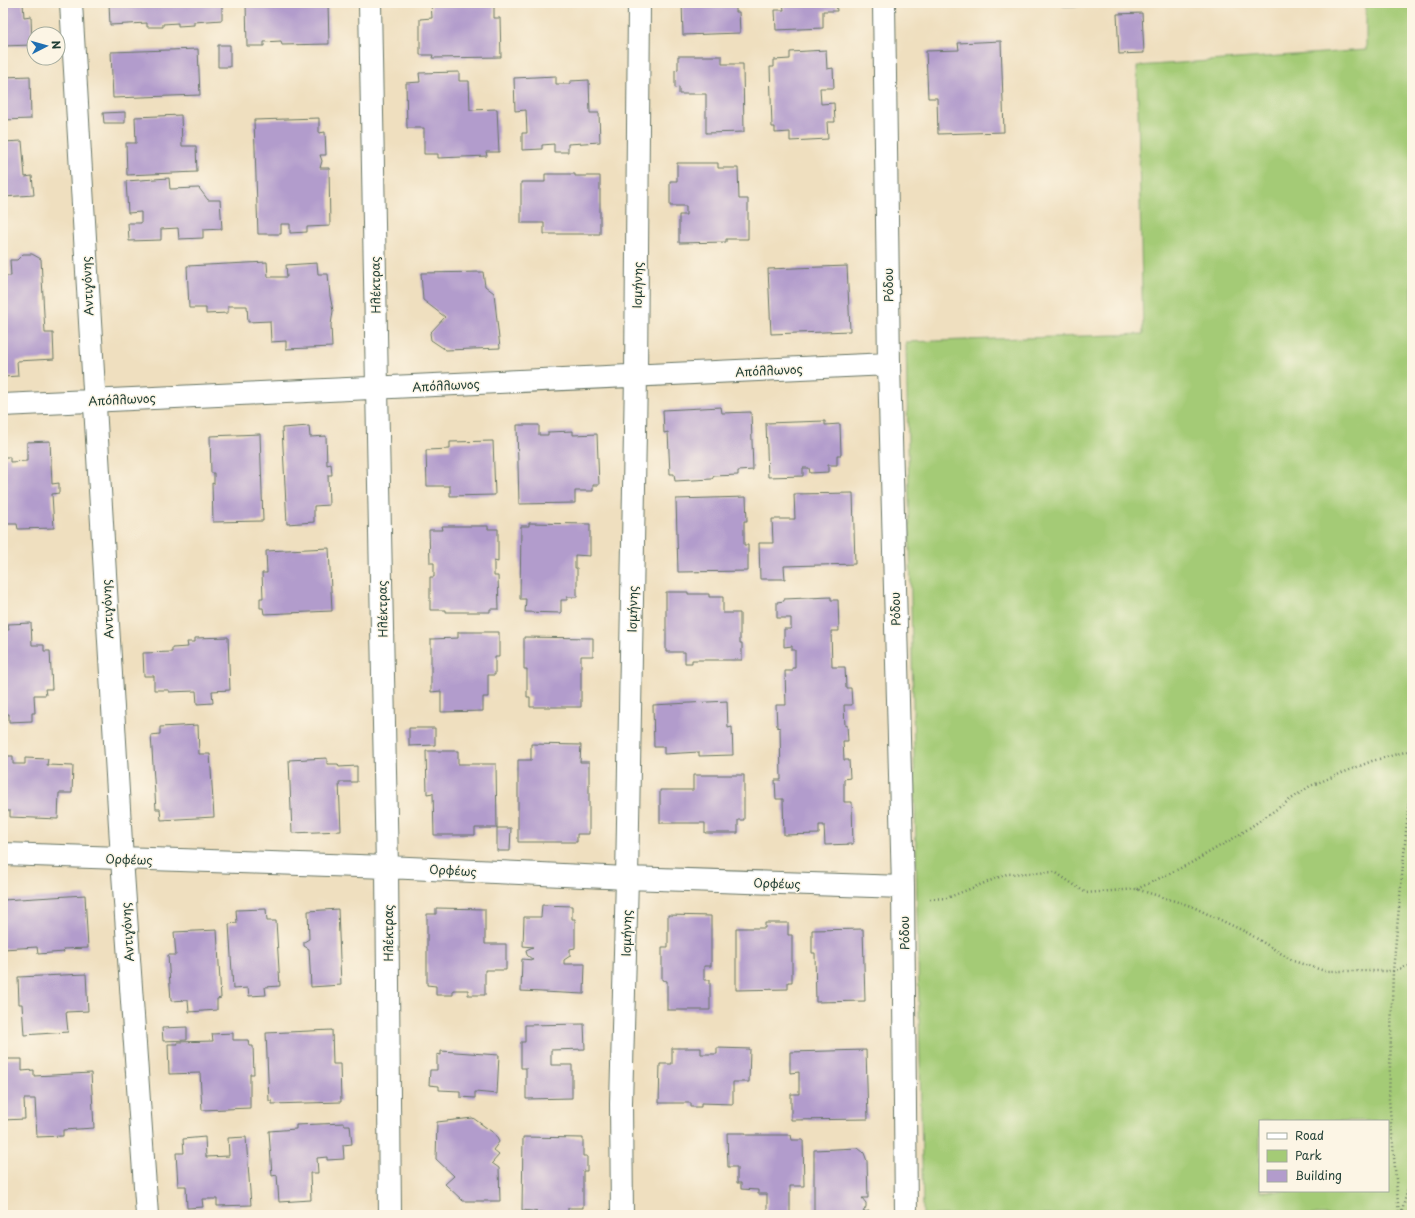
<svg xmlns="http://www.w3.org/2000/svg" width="1415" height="1218" font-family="'Playpen Sans',sans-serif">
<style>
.green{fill:#a4cb76;stroke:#628455;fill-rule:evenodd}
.water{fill:#67a4d8;stroke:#437086}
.building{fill:#b29ccc}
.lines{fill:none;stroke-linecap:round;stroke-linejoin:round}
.street-casing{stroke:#687665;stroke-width:24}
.path{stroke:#687665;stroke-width:2.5;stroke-dasharray:1 3;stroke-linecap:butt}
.street{stroke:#fff;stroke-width:22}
.labels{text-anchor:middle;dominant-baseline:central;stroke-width:3;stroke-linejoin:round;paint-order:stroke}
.street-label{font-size:12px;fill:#1f3d34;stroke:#fcf5e5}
</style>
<rect width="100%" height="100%" fill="#fcf5e5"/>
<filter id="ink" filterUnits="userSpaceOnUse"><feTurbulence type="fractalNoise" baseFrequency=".025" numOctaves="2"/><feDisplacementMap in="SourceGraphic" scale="8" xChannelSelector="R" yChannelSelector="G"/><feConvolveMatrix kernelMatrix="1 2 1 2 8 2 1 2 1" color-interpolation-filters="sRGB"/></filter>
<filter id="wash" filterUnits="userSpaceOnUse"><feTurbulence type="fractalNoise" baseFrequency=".012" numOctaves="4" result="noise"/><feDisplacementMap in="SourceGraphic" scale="16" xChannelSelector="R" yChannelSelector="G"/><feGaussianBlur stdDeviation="0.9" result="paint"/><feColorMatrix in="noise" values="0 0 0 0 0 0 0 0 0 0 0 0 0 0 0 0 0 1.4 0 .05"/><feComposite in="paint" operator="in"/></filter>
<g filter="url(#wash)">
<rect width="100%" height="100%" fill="#efdfbf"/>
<path class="green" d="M 1366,3 L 1412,3 L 1412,1215 L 923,1215 L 906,342 L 1143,334 L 1137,66 L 1366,50 ZM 1260,1121 L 1388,1121 L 1388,1191 L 1260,1191 Z"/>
<path class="water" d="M 1063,3 L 1103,3 L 1103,5 L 1063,6 Z"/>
<g id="blocks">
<path class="building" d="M 3,3 L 23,3 L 24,17 L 31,16 L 32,45 L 3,46 Z
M 109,3 L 222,3 L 222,20 L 194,22 L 194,25 L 178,26 L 178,23 L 163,24 L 163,27 L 147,27 L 147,23 L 110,25 Z
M 246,3 L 328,3 L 329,44 L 282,45 L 281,41 L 264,42 L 264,46 L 247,46 Z
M 431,3 L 494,3 L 494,18 L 500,18 L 501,57 L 432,58 L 433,55 L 420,55 L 420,19 L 432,18 Z
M 682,3 L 736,3 L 736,12 L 739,12 L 740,33 L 683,35 Z
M 783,3 L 836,3 L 837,11 L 823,11 L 823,28 L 776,30 L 775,10 L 784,10 Z
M 1142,13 L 1144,53 L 1119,54 L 1117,14 Z
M 1001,41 L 1004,132 L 938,134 L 937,98 L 928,98 L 926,51 L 959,50 L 958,43 Z
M 218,45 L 230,45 L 230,67 L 218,67 Z
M 198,49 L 200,95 L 113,98 L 111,52 Z
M 826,50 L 827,69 L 833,68 L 834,88 L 820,88 L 821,104 L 834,103 L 835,122 L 827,122 L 828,139 L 790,141 L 790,132 L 775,133 L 775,127 L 772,127 L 770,67 L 774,67 L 774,60 L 790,59 L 790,52 Z
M 678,56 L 722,56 L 722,64 L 743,64 L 744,132 L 706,133 L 706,94 L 679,94 L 679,87 L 675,88 L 675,70 L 678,69 Z
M 459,72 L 459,81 L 469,81 L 470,110 L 497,109 L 499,152 L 486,152 L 487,156 L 438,158 L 438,154 L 424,154 L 424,128 L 407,128 L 406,83 L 420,82 L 419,73 Z
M 30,76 L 31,119 L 3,120 L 3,77 Z
M 556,76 L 556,84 L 570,84 L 570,81 L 589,80 L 590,113 L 599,113 L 600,142 L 568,144 L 568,152 L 554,152 L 554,144 L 542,145 L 542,149 L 522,150 L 522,133 L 527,133 L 526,110 L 515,111 L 514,78 Z
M 125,112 L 125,123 L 104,123 L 103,113 Z
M 181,115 L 182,146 L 196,146 L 197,172 L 127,175 L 126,143 L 136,143 L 135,117 Z
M 319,118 L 319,133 L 325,132 L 326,155 L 320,155 L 322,161 L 320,168 L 329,168 L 330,226 L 307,227 L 307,232 L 290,233 L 290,224 L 281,224 L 281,234 L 258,234 L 254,120 Z
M 22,141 L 25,177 L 32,176 L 34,195 L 3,197 L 3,142 Z
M 677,163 L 718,163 L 718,168 L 738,168 L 739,199 L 748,199 L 748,239 L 726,239 L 726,242 L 679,243 L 679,215 L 686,215 L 686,206 L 670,206 L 670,181 L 677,181 Z
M 545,174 L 575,174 L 575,176 L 600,176 L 600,234 L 544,234 L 544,223 L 521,223 L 521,182 L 545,182 Z
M 169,178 L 170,189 L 199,188 L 208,200 L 220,200 L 222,229 L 203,230 L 203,238 L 179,239 L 178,228 L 161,229 L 161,240 L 129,241 L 128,223 L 141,223 L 141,212 L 128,213 L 126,181 Z
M 23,254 L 32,254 L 41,259 L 45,333 L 53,333 L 54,359 L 17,361 L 18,376 L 3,377 L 3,276 L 11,276 L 10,260 L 17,260 Z
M 267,262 L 268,277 L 287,277 L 286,265 L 317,263 L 318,274 L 328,274 L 330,296 L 333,311 L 331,325 L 332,347 L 286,349 L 286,341 L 271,342 L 270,321 L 248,322 L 247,306 L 228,306 L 228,313 L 206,314 L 206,308 L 189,308 L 187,266 Z
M 847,266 L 850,331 L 771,334 L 768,269 Z
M 483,272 L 485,286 L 494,293 L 500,348 L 446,350 L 431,340 L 430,333 L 445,317 L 423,300 L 421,273 Z
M 721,407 L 722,413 L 751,412 L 753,470 L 738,471 L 738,475 L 714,476 L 712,479 L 675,481 L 674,474 L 670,474 L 668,432 L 664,433 L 663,410 Z
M 825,421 L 825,425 L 840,424 L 841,455 L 837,455 L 837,465 L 828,465 L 828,472 L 810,473 L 809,468 L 803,468 L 803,476 L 768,477 L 766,423 Z
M 517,425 L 539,425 L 539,435 L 548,435 L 548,432 L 573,431 L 573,435 L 597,434 L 599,485 L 593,485 L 593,491 L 575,491 L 575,503 L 519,504 Z
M 309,426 L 310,437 L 326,436 L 327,465 L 331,464 L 332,475 L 328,475 L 329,505 L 314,506 L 314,522 L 287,524 L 282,428 Z
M 260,434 L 263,521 L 213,522 L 212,483 L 214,484 L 214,473 L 211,473 L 210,436 Z
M 50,441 L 52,484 L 59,483 L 59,493 L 52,494 L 54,528 L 18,529 L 17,524 L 3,524 L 3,457 L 10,457 L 10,462 L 27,461 L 27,442 Z
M 493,441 L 495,495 L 450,496 L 450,486 L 427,486 L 426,450 L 450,449 L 450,442 Z
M 853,493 L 855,564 L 784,566 L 785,579 L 760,579 L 759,543 L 773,543 L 772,519 L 795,519 L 794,494 Z
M 746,497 L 747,521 L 744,521 L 744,545 L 748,545 L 748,571 L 678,572 L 676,499 Z
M 529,523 L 590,524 L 590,556 L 575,555 L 575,568 L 577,568 L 577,597 L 567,597 L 567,600 L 561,600 L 561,613 L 525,612 L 526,599 L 520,599 L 521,526 L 529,526 Z
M 442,526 L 488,526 L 488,529 L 498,529 L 498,562 L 494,561 L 494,576 L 498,576 L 499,609 L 490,609 L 490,612 L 446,612 L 446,610 L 430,610 L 430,577 L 434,577 L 434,563 L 430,563 L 429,530 L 443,530 Z
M 329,548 L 332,611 L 264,614 L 263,608 L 260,608 L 260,598 L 263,598 L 262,573 L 267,573 L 266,551 Z
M 666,592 L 688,592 L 688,594 L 709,594 L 709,597 L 723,597 L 723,613 L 740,613 L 740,643 L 742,643 L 742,660 L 692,660 L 692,663 L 685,663 L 685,652 L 666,652 Z
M 831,597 L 831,600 L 838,600 L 839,631 L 831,631 L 832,667 L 845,667 L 846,688 L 851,688 L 852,705 L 844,705 L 845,726 L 847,725 L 848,741 L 843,741 L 844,760 L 849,760 L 850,778 L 844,779 L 844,802 L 852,802 L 853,844 L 825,845 L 824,825 L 819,825 L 819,834 L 784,835 L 783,799 L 776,799 L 775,780 L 781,780 L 780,728 L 777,727 L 776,705 L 786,705 L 785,671 L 792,671 L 792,668 L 795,668 L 795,650 L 792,650 L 792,646 L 784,647 L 784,629 L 791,629 L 791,618 L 777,618 L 777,602 L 784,601 L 784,599 Z
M 31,623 L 32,645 L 44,645 L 44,651 L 50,651 L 52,689 L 45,689 L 46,695 L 34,695 L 35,713 L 32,713 L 32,721 L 9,722 L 9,714 L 3,714 L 3,630 L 9,630 L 8,624 Z
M 458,632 L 499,632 L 499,657 L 495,657 L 495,675 L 488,675 L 488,697 L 483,697 L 483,711 L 441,712 L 441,691 L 431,692 L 431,639 L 458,638 Z
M 228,637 L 230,690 L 212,691 L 213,703 L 197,704 L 196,691 L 169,692 L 169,690 L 154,690 L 154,676 L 144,676 L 143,653 L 172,652 L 172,648 L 188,647 L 187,642 L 195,642 L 195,638 Z
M 524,637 L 593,638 L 593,656 L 581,656 L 581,707 L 530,707 L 530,697 L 527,697 L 527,669 L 524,669 Z
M 727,701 L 728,728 L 732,727 L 733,755 L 699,756 L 699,752 L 664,754 L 664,747 L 654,747 L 653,705 Z
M 198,725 L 199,754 L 210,754 L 214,817 L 161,820 L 160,809 L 156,809 L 151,735 L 160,734 L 160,727 Z
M 409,728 L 435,728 L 435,745 L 409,746 Z
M 531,744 L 581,745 L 580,762 L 589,762 L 589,834 L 577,834 L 577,842 L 518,842 L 518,760 L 531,760 Z
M 426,751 L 458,751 L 458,764 L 496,764 L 497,828 L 475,828 L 475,835 L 434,835 L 433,793 L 427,794 Z
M 3,756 L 13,756 L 13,764 L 25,764 L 25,758 L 48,759 L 47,765 L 73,766 L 72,793 L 59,793 L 58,819 L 10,817 L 10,811 L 3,811 Z
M 327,758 L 327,764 L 338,764 L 339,767 L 357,766 L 357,782 L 339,782 L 341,831 L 292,833 L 289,760 Z
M 693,775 L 744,775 L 744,820 L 738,820 L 738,833 L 705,833 L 705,823 L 660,823 L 660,790 L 693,790 Z
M 497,828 L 511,828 L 510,851 L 497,851 Z
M 85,895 L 88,948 L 63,949 L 64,952 L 38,954 L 37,947 L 3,949 L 3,900 Z
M 542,905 L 572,906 L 572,919 L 575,919 L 575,948 L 570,949 L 570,956 L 564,960 L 564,964 L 585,964 L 584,994 L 521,991 L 522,959 L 533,960 L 527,955 L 526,950 L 533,947 L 523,946 L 524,917 L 541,917 Z
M 436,908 L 485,909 L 485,944 L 506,944 L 506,970 L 485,970 L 485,995 L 468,995 L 468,990 L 453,990 L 453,995 L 436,995 L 436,986 L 427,985 L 427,914 L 436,914 Z
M 266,909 L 267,921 L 276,921 L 280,986 L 265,987 L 266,995 L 249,996 L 248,988 L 233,989 L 229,924 L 237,923 L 236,910 Z
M 338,909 L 341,985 L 311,987 L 309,949 L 304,946 L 304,942 L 309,939 L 308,911 Z
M 668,915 L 711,916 L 711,966 L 704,966 L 704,980 L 710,980 L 710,1010 L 667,1010 L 667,981 L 662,980 L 662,947 L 668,947 Z
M 765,923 L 788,923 L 788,935 L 792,935 L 792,982 L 788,982 L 788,989 L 736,990 L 736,928 L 765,928 Z
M 863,929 L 865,1001 L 816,1002 L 815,953 L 812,953 L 812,930 Z
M 217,930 L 221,998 L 217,999 L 217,1010 L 189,1012 L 188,1000 L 171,1001 L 168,955 L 176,955 L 174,932 Z
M 86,974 L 88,1011 L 66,1012 L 68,1032 L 24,1035 L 22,1004 L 19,1004 L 18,977 Z
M 584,1024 L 585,1049 L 551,1050 L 551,1065 L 572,1065 L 572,1098 L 526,1099 L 526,1068 L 521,1068 L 521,1042 L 525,1042 L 525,1025 Z
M 187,1027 L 187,1040 L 163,1041 L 162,1028 Z
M 332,1030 L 333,1064 L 340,1064 L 341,1102 L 272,1104 L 272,1101 L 269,1101 L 266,1033 Z
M 233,1033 L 233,1040 L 248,1040 L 249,1046 L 253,1046 L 254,1074 L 250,1074 L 250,1108 L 202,1110 L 200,1073 L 169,1074 L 168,1044 L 178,1044 L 177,1042 L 213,1041 L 212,1034 Z
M 672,1048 L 701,1048 L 701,1054 L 717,1054 L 717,1048 L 750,1049 L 749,1082 L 733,1082 L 733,1104 L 701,1103 L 701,1107 L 691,1107 L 691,1103 L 659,1103 L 660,1064 L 672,1064 Z
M 866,1050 L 868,1119 L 791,1120 L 791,1094 L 799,1094 L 799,1072 L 790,1073 L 790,1052 Z
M 441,1051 L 499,1055 L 497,1094 L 475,1092 L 475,1098 L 460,1097 L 460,1091 L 439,1090 L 439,1086 L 429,1085 L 430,1070 L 437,1070 L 437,1054 L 441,1055 Z
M 3,1059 L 22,1059 L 22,1071 L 34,1070 L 34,1076 L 91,1073 L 94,1128 L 63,1130 L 63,1136 L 37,1137 L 35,1099 L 24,1099 L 25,1119 L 3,1120 Z
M 473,1118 L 495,1134 L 499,1142 L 493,1150 L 499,1155 L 492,1163 L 499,1168 L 500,1201 L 463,1201 L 445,1184 L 454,1176 L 436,1159 L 437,1122 Z
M 344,1123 L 344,1125 L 350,1125 L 352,1144 L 343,1145 L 344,1159 L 327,1160 L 327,1157 L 317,1158 L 318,1173 L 310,1173 L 311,1200 L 279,1202 L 277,1175 L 272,1176 L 269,1131 L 296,1129 L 296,1125 Z
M 727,1133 L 746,1133 L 746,1135 L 791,1135 L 792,1140 L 803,1140 L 804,1186 L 790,1186 L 790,1215 L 767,1215 L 767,1194 L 758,1194 L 758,1190 L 741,1189 L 741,1183 L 737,1183 L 737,1167 L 728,1167 Z
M 205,1137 L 206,1157 L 229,1156 L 228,1138 L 246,1137 L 251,1205 L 217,1206 L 217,1199 L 202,1199 L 203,1207 L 187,1208 L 186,1186 L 178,1186 L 176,1153 L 184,1153 L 183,1139 Z
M 523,1137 L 583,1138 L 583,1156 L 587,1156 L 587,1171 L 583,1171 L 583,1208 L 568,1208 L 568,1215 L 522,1210 Z
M 858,1148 L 864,1153 L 867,1161 L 868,1198 L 862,1198 L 866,1203 L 866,1207 L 863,1212 L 869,1211 L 869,1215 L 814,1215 L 814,1150 Z"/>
</g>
</g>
<g filter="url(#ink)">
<use href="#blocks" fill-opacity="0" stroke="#687665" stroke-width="1"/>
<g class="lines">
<defs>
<path id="street" d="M 71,3 L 122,859 L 147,1215
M 370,3 L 377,388 L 387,867 L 390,1215
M 884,3 L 889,364 L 903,887 L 906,1215
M 3,405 L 889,364
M 3,854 L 387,867 L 627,878 L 903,887
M 622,1215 L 621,1104 L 627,878 L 636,376 L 639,3"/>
</defs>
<use href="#street" class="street-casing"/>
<path class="path" d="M 1137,889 L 1189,864 L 1239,835 L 1310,786 L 1372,761 L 1412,750
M 930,899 L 947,898 L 1007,874 L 1055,872 L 1086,893 L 1136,889 L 1191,906 L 1248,933 L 1293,961 L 1325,971 L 1393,971 L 1412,965
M 1399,1215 L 1389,1099 L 1393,971 L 1410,790 L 1412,786
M 1401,1215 L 1412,1173"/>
<use href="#street" class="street"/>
</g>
</g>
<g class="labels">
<g class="street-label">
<text transform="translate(375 285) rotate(-91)">Ηλέκτρας</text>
<text transform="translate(637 285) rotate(-89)">Ισμήνης</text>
<text transform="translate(888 285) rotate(-91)">Ρόδου</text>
<text transform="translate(87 286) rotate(-93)">Αντιγόνης</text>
<text transform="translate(769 370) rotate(-3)">Απόλλωνος</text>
<text transform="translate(446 385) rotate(-3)">Απόλλωνος</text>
<text transform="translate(122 399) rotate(-3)">Απόλλωνος</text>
<text transform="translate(107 609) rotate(-93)">Αντιγόνης</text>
<text transform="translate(382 609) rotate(-91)">Ηλέκτρας</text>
<text transform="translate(632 609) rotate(-89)">Ισμήνης</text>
<text transform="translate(895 609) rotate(-92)">Ρόδου</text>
<text transform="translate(129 859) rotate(2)">Ορφέως</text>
<text transform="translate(453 870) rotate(3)">Ορφέως</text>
<text transform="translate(777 883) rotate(2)">Ορφέως</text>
<text transform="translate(127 932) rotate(-94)">Αντιγόνης</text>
<text transform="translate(388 933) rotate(-90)">Ηλέκτρας</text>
<text transform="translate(626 933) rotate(-89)">Ισμήνης</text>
<text transform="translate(904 933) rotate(-91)">Ρόδου</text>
</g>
</g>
<rect width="1415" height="1218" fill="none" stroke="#fcf5e5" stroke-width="16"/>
<rect x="1259" y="1120" width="130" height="72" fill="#fcf5e5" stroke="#a4ab9e"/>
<rect x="1267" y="1133" width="20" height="6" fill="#ffffff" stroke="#a4ab9e"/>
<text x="1295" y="1140" font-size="12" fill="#1f3d34">Road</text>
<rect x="1267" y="1150" width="20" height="12" fill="#a4cb76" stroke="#a4ab9e"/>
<text x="1295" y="1160" font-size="12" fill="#1f3d34">Park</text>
<rect x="1267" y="1170" width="20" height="12" fill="#b29ccc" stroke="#a4ab9e"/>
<text x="1295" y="1180" font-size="12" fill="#1f3d34">Building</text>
<g transform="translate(46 46) rotate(84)"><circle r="19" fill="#fcf5e5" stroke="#a4ab9e"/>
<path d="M0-3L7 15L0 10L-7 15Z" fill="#1f6fb2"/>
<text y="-6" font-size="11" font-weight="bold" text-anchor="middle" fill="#1f3d34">N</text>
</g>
</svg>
